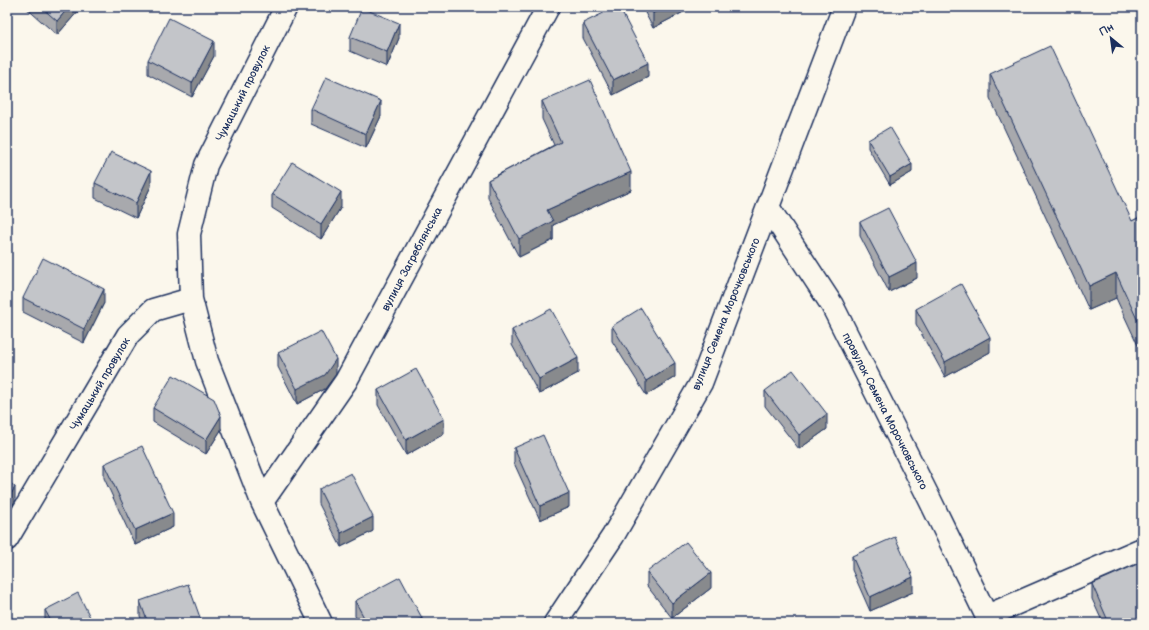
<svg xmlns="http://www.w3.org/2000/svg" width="1149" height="630" font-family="'Balsamiq Sans',sans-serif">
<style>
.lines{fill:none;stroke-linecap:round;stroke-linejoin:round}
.street-casing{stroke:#1b2f5e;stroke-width:25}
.street{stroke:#fbf7ec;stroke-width:22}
.wall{fill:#a8a9ad;stroke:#1b2f5e}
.shaded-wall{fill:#888a8d;stroke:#1b2f5e}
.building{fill:#c3c5c9;stroke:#1b2f5e}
.labels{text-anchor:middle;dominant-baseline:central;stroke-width:3;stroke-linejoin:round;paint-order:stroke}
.street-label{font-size:11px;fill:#1b2f5e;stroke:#fbf7ec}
</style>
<rect width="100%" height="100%" fill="#fbf7ec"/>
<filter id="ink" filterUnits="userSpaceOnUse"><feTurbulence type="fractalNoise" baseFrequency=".025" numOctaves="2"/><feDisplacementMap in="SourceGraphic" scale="8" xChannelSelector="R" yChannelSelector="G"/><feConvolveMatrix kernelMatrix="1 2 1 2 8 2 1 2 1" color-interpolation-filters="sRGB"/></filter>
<g filter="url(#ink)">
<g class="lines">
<defs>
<path id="street" d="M 768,207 L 832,305 L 930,500 L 990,623
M 191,299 L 207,361 L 262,502 L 321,623
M 262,502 L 346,381 L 548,7
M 7,539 L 128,335 L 153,310 L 191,299 L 189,234 L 206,165 L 286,7
M 987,616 L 1142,549
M 555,623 L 613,536 L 701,383 L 844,7"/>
</defs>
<use href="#street" class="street-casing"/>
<use href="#street" class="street"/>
</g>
<path class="wall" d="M 25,7 L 80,7 L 80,9 L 57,35 Z
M 642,7 L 693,7 L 653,28 Z
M 583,23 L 648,77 L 613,95 L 583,38 Z
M 350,37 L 399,38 L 387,67 L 350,51 Z
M 214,56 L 192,97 L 148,74 L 148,60 Z
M 990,74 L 1132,221 L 1142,216 L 1142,354 L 1116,298 L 1089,310 L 990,98 Z
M 542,101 L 631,190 L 553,225 L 553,240 L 519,257 L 488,198 L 488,180 L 554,145 L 542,119 Z
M 311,109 L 381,116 L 366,148 L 311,124 Z
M 868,140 L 912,172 L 890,185 L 868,148 Z
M 95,183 L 151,186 L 136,218 L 95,198 Z
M 272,194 L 341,207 L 321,239 L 272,208 Z
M 860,222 L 917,278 L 889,292 L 860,236 Z
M 23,298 L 104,303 L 84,343 L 23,312 Z
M 916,309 L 990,352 L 945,377 L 916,324 Z
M 612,326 L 675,377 L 646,395 L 612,341 Z
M 512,330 L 578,373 L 539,394 L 512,345 Z
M 278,353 L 336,374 L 325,389 L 297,404 L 278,367 Z
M 378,390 L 444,434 L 406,455 L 378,405 Z
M 765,391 L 827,429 L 799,449 L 765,406 Z
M 153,408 L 221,430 L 206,454 L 153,422 Z
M 514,448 L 569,507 L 540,520 L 514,463 Z
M 104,464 L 173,527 L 135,545 L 104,478 Z
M 319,489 L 373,531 L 341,547 L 319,504 Z
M 852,556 L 913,592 L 870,611 L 852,570 Z
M 647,572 L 711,588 L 672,618 L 647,586 Z
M 1092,584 L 1142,623 L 1103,623 L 1092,599 Z
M 140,601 L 202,623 L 143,623 L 140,616 Z
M 355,601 L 422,623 L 359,623 L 355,616 Z
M 45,610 L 93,623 L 45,623 Z"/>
<path class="shaded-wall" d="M 69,7 L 80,7 L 80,9 L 57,35 L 57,21 Z
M 665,7 L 693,7 L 653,28 L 653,13 Z
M 399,23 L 399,38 L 387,67 L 387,52 Z
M 214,41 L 214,56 L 192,97 L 192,83 Z
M 648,63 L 648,77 L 613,95 L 613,80 Z
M 381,101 L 381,116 L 366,148 L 366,134 Z
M 912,164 L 912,172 L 890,185 L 890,177 Z
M 151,171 L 151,186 L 136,218 L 136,203 Z
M 631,172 L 631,190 L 553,225 L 553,240 L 519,257 L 519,239 L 547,210 Z
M 341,192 L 341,207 L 321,239 L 321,224 Z
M 917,263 L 917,278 L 889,292 L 889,277 Z
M 1116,273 L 1116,298 L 1089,310 L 1089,286 Z
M 104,289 L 104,303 L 84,343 L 84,329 Z
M 990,337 L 990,352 L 945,377 L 945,362 Z
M 578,358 L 578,373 L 539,394 L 539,379 Z
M 336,359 L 336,374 L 325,389 L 297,404 L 297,389 Z
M 675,363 L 675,377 L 646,395 L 646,381 Z
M 827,414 L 827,429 L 799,449 L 799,435 Z
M 221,416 L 221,430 L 206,454 L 206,440 Z
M 444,419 L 444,434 L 406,455 L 406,440 Z
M 15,487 L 15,501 L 7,515 L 7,501 Z
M 569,493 L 569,507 L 540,520 L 540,506 Z
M 173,513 L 173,527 L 135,545 L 135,530 Z
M 373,517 L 373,531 L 341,547 L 341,533 Z
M 711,573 L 711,588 L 672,618 L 672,603 Z
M 913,577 L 913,592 L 870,611 L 870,597 Z
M 422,618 L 422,623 L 414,623 Z"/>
<path class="building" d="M 41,7 L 69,7 L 57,21 Z
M 616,7 L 619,7 L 648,63 L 613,80 L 583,23 Z
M 649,7 L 665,7 L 653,13 Z
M 362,8 L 399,23 L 387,52 L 350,37 Z
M 169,18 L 214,41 L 192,83 L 148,60 Z
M 1050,46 L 1132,221 L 1142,216 L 1142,330 L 1116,273 L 1089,286 L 990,74 Z
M 326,77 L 381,101 L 366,134 L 311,109 Z
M 590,80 L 631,172 L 547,210 L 553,221 L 519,239 L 488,180 L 561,142 L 542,101 Z
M 890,127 L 912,164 L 890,177 L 868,140 Z
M 111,152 L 151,171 L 136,203 L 95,183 Z
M 292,162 L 341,192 L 321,224 L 272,194 Z
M 888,208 L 917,263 L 889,277 L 860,222 Z
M 43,258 L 104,289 L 84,329 L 23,298 Z
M 961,284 L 990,337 L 945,362 L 916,309 Z
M 641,308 L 675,363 L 646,381 L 612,326 Z
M 551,309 L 578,358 L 539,379 L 512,330 Z
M 321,331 L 336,359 L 325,375 L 297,389 L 278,353 Z
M 416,369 L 444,419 L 406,440 L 378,390 Z
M 793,370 L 827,414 L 799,435 L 765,391 Z
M 173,375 L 214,399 L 221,416 L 206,440 L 153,408 Z
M 543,435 L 569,493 L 540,506 L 514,448 Z
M 142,446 L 173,513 L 135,530 L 104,464 Z
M 351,473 L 373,517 L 341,533 L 319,489 Z
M 7,480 L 15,487 L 7,501 Z
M 895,537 L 913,577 L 870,597 L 852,556 Z
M 686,542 L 711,573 L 672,603 L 647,572 Z
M 1142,562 L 1142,623 L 1109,623 L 1092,584 Z
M 400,577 L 422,618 L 414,623 L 367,623 L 355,601 Z
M 188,584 L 202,623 L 148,623 L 140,601 Z
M 78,593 L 93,623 L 52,623 L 45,610 Z"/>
</g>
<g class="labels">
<g class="street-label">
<text transform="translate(243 93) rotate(-63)">Чумацький провулок</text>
<text transform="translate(412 259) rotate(-62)">вулиця Загреблянська</text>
<text transform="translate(726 314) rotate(-68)">вулиця Семена Морочковського</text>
<text transform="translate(100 384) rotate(-59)">Чумацький провулок</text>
<text transform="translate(885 411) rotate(63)">провулок Семена Морочковського</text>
</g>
</g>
<rect width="1149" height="630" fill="none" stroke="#fbf7ec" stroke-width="24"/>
<rect x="12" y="12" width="1125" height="606" fill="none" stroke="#1b2f5e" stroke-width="1.5" filter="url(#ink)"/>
<g transform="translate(1111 38) rotate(331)" stroke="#fbf7ec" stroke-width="3" paint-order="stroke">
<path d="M0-3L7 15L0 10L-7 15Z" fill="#1b2f5e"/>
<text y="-6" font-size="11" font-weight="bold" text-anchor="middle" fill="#1b2f5e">Пн</text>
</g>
</svg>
